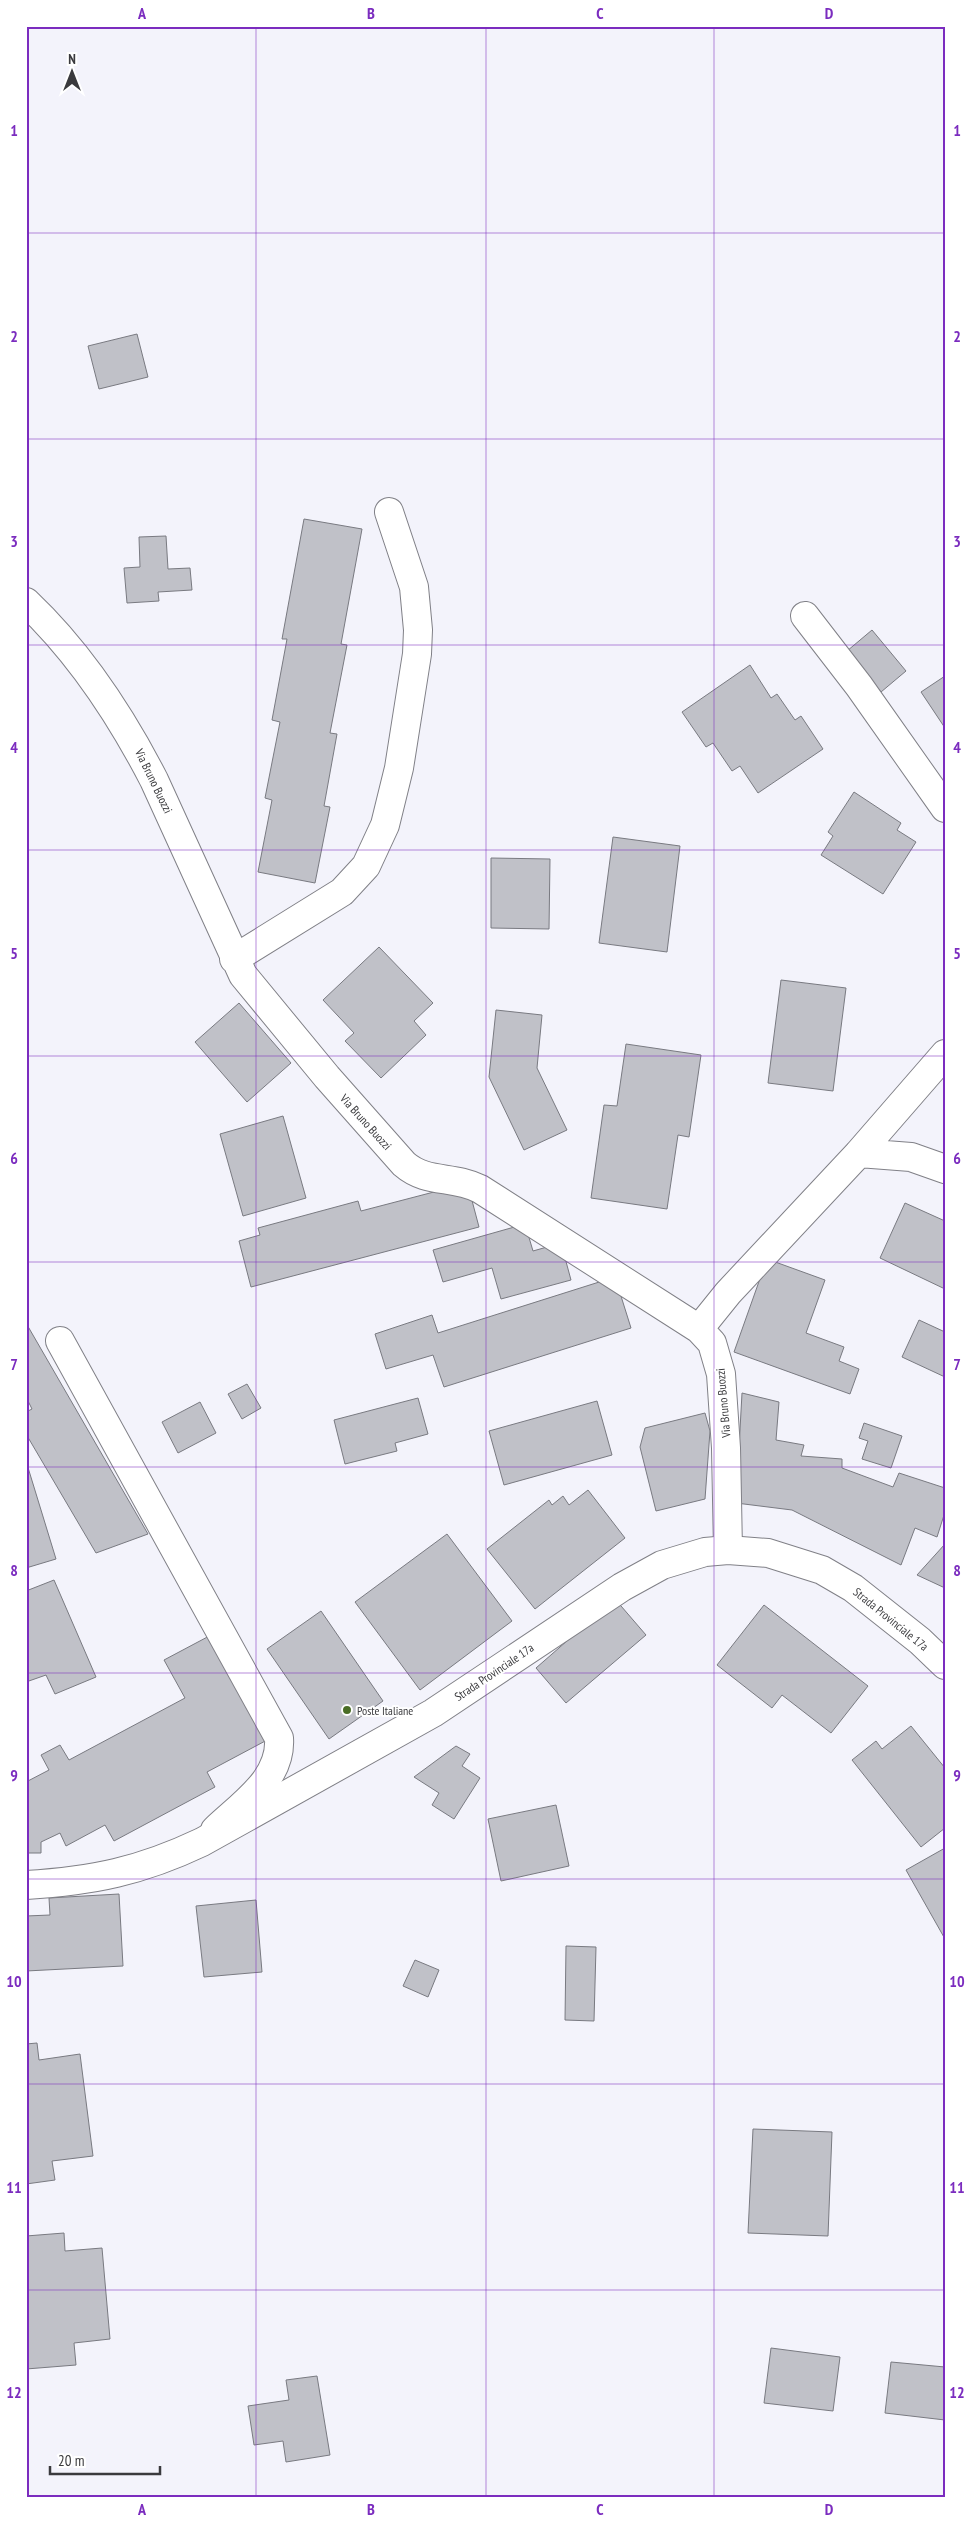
<svg xmlns="http://www.w3.org/2000/svg" width="971" height="2523" font-family="'PT Sans Narrow',sans-serif">
<style>
.building{fill:#c0c1c8;stroke:#797a81}
.lines{fill:none;stroke-linecap:round;stroke-linejoin:round}
.street-casing{stroke:#808087;stroke-width:30}
.secondary-casing{stroke:#808087;stroke-width:30}
.street{stroke:#fff;stroke-width:28}
.secondary{stroke:#fff;stroke-width:28}
.grid{fill:none;stroke:#7b2cbf;stroke-width:1;stroke-opacity:0.55}
.poi-dot{fill:#4a6d26;stroke:#fff;stroke-width:2}
.labels{text-anchor:middle;dominant-baseline:central;stroke-width:4;stroke-linejoin:round;paint-order:stroke}
.street-label{font-size:12px;fill:#3a3a3d;stroke:#fff}
.poi-label{font-size:12px;fill:#3a3a3d;stroke:#fff;text-anchor:start}
.neatline{fill:none;stroke:#7b2cbf;stroke-width:2}
.grid-label{font-size:16px;text-anchor:middle;font-weight:bold;fill:#7b2cbf}
</style>
<rect width="100%" height="100%" fill="#f3f3fb"/>
<path class="building" d="M 137,334 L 148,377 L 99,389 L 88,346 Z
M 304,519 L 362,529 L 341,644 L 347,645 L 330,733 L 337,734 L 324,806 L 330,807 L 315,883 L 258,872 L 272,800 L 265,798 L 280,722 L 272,720 L 287,639 L 282,639 Z
M 166,536 L 168,569 L 190,568 L 192,590 L 158,592 L 159,601 L 127,603 L 124,568 L 140,567 L 139,537 Z
M 872,630 L 906,671 L 881,692 L 847,651 Z
M 750,665 L 771,698 L 777,694 L 795,720 L 801,716 L 823,749 L 758,793 L 740,766 L 732,771 L 713,743 L 706,747 L 682,712 Z
M 945,676 L 945,728 L 921,692 Z
M 854,792 L 901,823 L 897,830 L 916,842 L 883,894 L 821,855 L 833,836 L 828,832 Z
M 613,837 L 680,846 L 667,952 L 599,943 Z
M 491,858 L 550,859 L 549,929 L 491,928 Z
M 379,947 L 433,1003 L 414,1021 L 426,1035 L 381,1078 L 345,1041 L 354,1033 L 323,1000 Z
M 781,980 L 846,988 L 833,1091 L 768,1083 Z
M 239,1003 L 291,1063 L 247,1102 L 195,1042 Z
M 496,1010 L 542,1015 L 537,1068 L 567,1130 L 524,1150 L 489,1077 Z
M 626,1044 L 701,1055 L 689,1137 L 678,1135 L 667,1209 L 591,1198 L 604,1105 L 617,1106 Z
M 283,1116 L 306,1198 L 243,1216 L 220,1134 Z
M 453,1187 L 458,1196 L 470,1193 L 479,1227 L 251,1287 L 239,1241 L 260,1235 L 258,1228 L 358,1201 L 361,1211 Z
M 905,1203 L 945,1221 L 945,1289 L 880,1258 Z
M 525,1224 L 533,1251 L 561,1243 L 571,1280 L 501,1299 L 492,1268 L 443,1282 L 433,1250 Z
M 767,1259 L 825,1280 L 806,1333 L 844,1347 L 839,1361 L 859,1369 L 850,1394 L 734,1352 Z
M 615,1277 L 631,1328 L 444,1387 L 433,1355 L 386,1369 L 375,1334 L 432,1315 L 438,1333 Z
M 919,1320 L 945,1332 L 945,1377 L 902,1357 Z
M 26,1323 L 148,1534 L 96,1553 L 26,1434 L 26,1412 L 32,1409 L 26,1397 Z
M 247,1384 L 261,1408 L 242,1419 L 228,1394 Z
M 742,1393 L 779,1402 L 776,1440 L 804,1445 L 801,1456 L 842,1459 L 842,1468 L 893,1487 L 899,1473 L 945,1488 L 945,1512 L 937,1537 L 915,1528 L 901,1565 L 792,1510 L 736,1503 Z
M 418,1398 L 428,1434 L 395,1443 L 397,1451 L 345,1464 L 334,1420 Z
M 597,1401 L 612,1455 L 504,1485 L 489,1431 Z
M 200,1402 L 216,1433 L 178,1453 L 162,1422 Z
M 705,1413 L 710,1431 L 705,1499 L 656,1511 L 640,1447 L 645,1428 Z
M 864,1423 L 902,1436 L 891,1468 L 862,1459 L 868,1441 L 859,1438 Z
M 26,1461 L 56,1559 L 26,1568 Z
M 588,1490 L 625,1538 L 535,1609 L 487,1549 L 549,1500 L 552,1505 L 563,1496 L 569,1505 Z
M 447,1534 L 512,1621 L 420,1690 L 355,1602 Z
M 945,1544 L 945,1588 L 917,1575 Z
M 54,1580 L 96,1677 L 55,1694 L 46,1675 L 26,1682 L 26,1591 Z
M 615,1599 L 646,1635 L 566,1703 L 536,1668 Z
M 764,1605 L 868,1686 L 831,1733 L 782,1695 L 772,1708 L 717,1665 Z
M 321,1611 L 383,1701 L 329,1739 L 267,1649 Z
M 213,1634 L 269,1739 L 207,1772 L 215,1787 L 114,1841 L 105,1825 L 66,1846 L 60,1833 L 41,1842 L 41,1853 L 26,1853 L 26,1782 L 49,1770 L 41,1755 L 60,1745 L 69,1760 L 185,1698 L 164,1660 Z
M 911,1726 L 945,1768 L 945,1828 L 921,1847 L 852,1760 L 876,1741 L 882,1749 Z
M 456,1746 L 470,1754 L 462,1766 L 480,1778 L 454,1819 L 432,1805 L 439,1793 L 414,1777 Z
M 556,1805 L 569,1866 L 501,1881 L 488,1819 Z
M 945,1848 L 945,1939 L 906,1870 Z
M 119,1894 L 123,1966 L 26,1971 L 26,1916 L 50,1915 L 49,1898 Z
M 256,1900 L 262,1972 L 204,1977 L 196,1906 Z
M 566,1946 L 596,1947 L 594,2021 L 565,2020 Z
M 415,1960 L 439,1970 L 428,1997 L 403,1986 Z
M 37,2043 L 39,2060 L 80,2054 L 93,2156 L 52,2161 L 55,2180 L 26,2184 L 26,2044 Z
M 753,2129 L 832,2132 L 828,2236 L 748,2233 Z
M 64,2233 L 65,2251 L 102,2248 L 110,2339 L 74,2343 L 76,2365 L 26,2369 L 26,2236 Z
M 771,2348 L 840,2357 L 833,2411 L 764,2403 Z
M 891,2362 L 945,2367 L 945,2420 L 885,2413 Z
M 317,2376 L 330,2455 L 286,2462 L 283,2441 L 254,2445 L 248,2406 L 289,2400 L 286,2380 Z"/>
<g class="lines">
<defs>
<path id="street" d="M 26,602 C 80,653 120,714 154,780 L 243,975 L 327,1077 L 404,1164 C 427,1184 452,1175 480,1189 L 699,1329 L 712,1343 L 721,1374 L 726,1448 L 728,1550
M 805,616 L 859,686 L 945,808
M 234,959 L 342,892 L 366,866 L 385,825 L 399,768 L 417,654 L 418,630 L 414,587 L 389,512
M 859,1153 L 911,1157 L 945,1169
M 699,1329 L 728,1293 L 859,1153 L 945,1054
M 60,1341 L 279,1738 C 282,1779 242,1804 215,1830"/>
<path id="secondary" d="M 26,1885 C 93,1881 141,1871 202,1842 L 433,1713 L 622,1587 L 662,1565 L 705,1552 L 728,1550 L 768,1553 L 822,1570 L 853,1588 L 920,1641 L 945,1665"/>
</defs>
<use href="#street" class="street-casing"/>
<use href="#secondary" class="secondary-casing"/>
<use href="#street" class="street"/>
<use href="#secondary" class="secondary"/>
</g>
<path class="grid" d="M 256,26 L 256,2497M 486,26 L 486,2497M 714,26 L 714,2497M 26,233 L 945,233M 26,439 L 945,439M 26,645 L 945,645M 26,850 L 945,850M 26,1056 L 945,1056M 26,1262 L 945,1262M 26,1467 L 945,1467M 26,1673 L 945,1673M 26,1879 L 945,1879M 26,2084 L 945,2084M 26,2290 L 945,2290"/>
<circle class="poi-dot" cx="347" cy="1710" r="5"/>
<g class="labels">
<g class="street-label">
<text transform="translate(154 781) rotate(64)">Via Bruno Buozzi</text>
<text transform="translate(366 1122) rotate(48)">Via Bruno Buozzi</text>
<text transform="translate(723 1403) rotate(-95)">Via Bruno Buozzi</text>
<text transform="translate(891 1619) rotate(39)">Strada Provinciale 17a</text>
<text transform="translate(494 1672) rotate(-34)">Strada Provinciale 17a</text>
</g>
<g class="poi-label">
<text x="357" y="1710">Poste Italiane</text>
</g>
</g>
<rect width="971" height="2523" fill="none" stroke="#ffffff" stroke-width="55"/>
<g transform="translate(72 72)" stroke="#ffffff" stroke-width="4" paint-order="stroke">
<path d="M0-4L9 19L0 12L-9 19Z" fill="#3a3a3d"/>
<text y="-8" font-size="14" font-weight="bold" text-anchor="middle" fill="#3a3a3d">N</text>
</g>
<path d="M50 2466v8h110v-8" fill="none" stroke="#3a3a3d" stroke-width="2.5"/>
<text x="58" y="2466" font-size="15" fill="#3a3a3d" stroke="#ffffff" stroke-width="4" paint-order="stroke">20 m</text>
<rect x="28" y="28" width="916" height="2468" class="neatline"/>
<g class="grid-label">
<text x="142" y="19">A</text>
<text x="371" y="19">B</text>
<text x="600" y="19">C</text>
<text x="829" y="19">D</text>
<text x="14" y="136">1</text>
<text x="957" y="136">1</text>
<text x="14" y="342">2</text>
<text x="957" y="342">2</text>
<text x="14" y="547">3</text>
<text x="957" y="547">3</text>
<text x="14" y="753">4</text>
<text x="957" y="753">4</text>
<text x="14" y="959">5</text>
<text x="957" y="959">5</text>
<text x="14" y="1164">6</text>
<text x="957" y="1164">6</text>
<text x="14" y="1370">7</text>
<text x="957" y="1370">7</text>
<text x="14" y="1576">8</text>
<text x="957" y="1576">8</text>
<text x="14" y="1781">9</text>
<text x="957" y="1781">9</text>
<text x="14" y="1987">10</text>
<text x="957" y="1987">10</text>
<text x="14" y="2193">11</text>
<text x="957" y="2193">11</text>
<text x="14" y="2398">12</text>
<text x="957" y="2398">12</text>
<text x="142" y="2515">A</text>
<text x="371" y="2515">B</text>
<text x="600" y="2515">C</text>
<text x="829" y="2515">D</text>
</g>
</svg>
